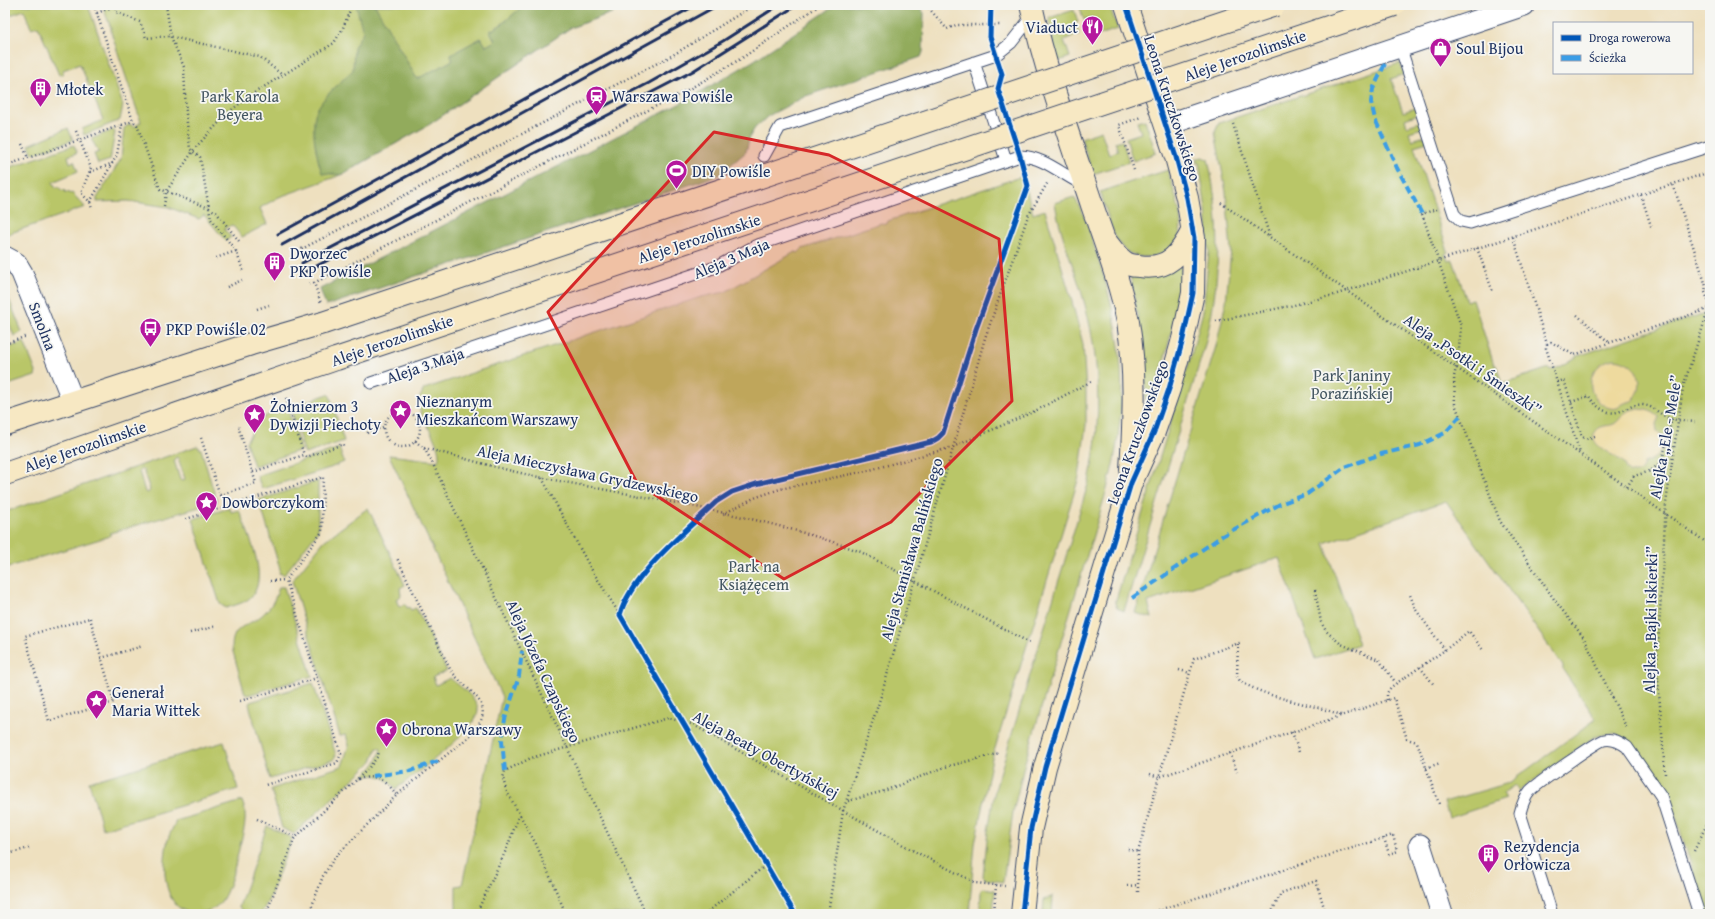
<svg xmlns="http://www.w3.org/2000/svg" width="1715" height="919" font-family="'Gentium Book Plus',serif">
<style>
.green{fill:#b9c667;stroke:#6a7a62;fill-rule:evenodd}
.forest{fill:#92ab5c;stroke:#566d5d}
.sand{fill:#eeda9e;stroke:#84847e}
.lines{fill:none;stroke-linecap:round;stroke-linejoin:round}
.lane-casing{stroke:#3b4a6d;stroke-width:13}
.street-casing{stroke:#3b4a6d;stroke-width:23}
.secondary-casing{stroke:#3b4a6d;stroke-width:24}
.path{stroke:#3b4a6d;stroke-width:2.5;stroke-dasharray:1 3;stroke-linecap:butt}
.lane{stroke:#fff;stroke-width:11}
.street{stroke:#fff;stroke-width:21}
.secondary{stroke:#f7e8c3;stroke-width:22}
.rail{stroke:#1b2f5e;stroke-width:3}
.secondary-bridge-casing{stroke:#3b4a6d;stroke-width:24;stroke-linecap:butt}
.secondary-bridge{stroke:#f7e8c3;stroke-width:22}
.quiet{stroke:#3b9de6;stroke-width:4;stroke-dasharray:8 4;stroke-linecap:butt}
.cycleway-casing{stroke:#f6f6f2;stroke-width:8}
.cycleway{stroke:#0057b8;stroke-width:5}
.marked{fill:#d62828;fill-opacity:0.2;stroke:#d62828;stroke-width:3;stroke-linejoin:round}
.labels{text-anchor:middle;dominant-baseline:central;stroke-width:3.5;stroke-linejoin:round;paint-order:stroke}
.poi-label{font-size:16px;fill:#1b2f5e;stroke:#f6f6f2;text-anchor:start}
.street-label{font-size:16px;fill:#1b2f5e;stroke:#f6f6f2}
.park-label{font-size:16px;fill:#425560;stroke:#f6f6f2}
</style>
<rect width="100%" height="100%" fill="#f6f6f2"/>
<filter id="ink" filterUnits="userSpaceOnUse"><feTurbulence type="fractalNoise" baseFrequency=".025" numOctaves="2"/><feDisplacementMap in="SourceGraphic" scale="8" xChannelSelector="R" yChannelSelector="G"/><feConvolveMatrix kernelMatrix="1 2 1 2 8 2 1 2 1" color-interpolation-filters="sRGB"/></filter>
<filter id="wash" filterUnits="userSpaceOnUse"><feTurbulence type="fractalNoise" baseFrequency=".012" numOctaves="4" result="noise"/><feDisplacementMap in="SourceGraphic" scale="16" xChannelSelector="R" yChannelSelector="G"/><feGaussianBlur stdDeviation="0.9" result="paint"/><feColorMatrix in="noise" values="0 0 0 0 0 0 0 0 0 0 0 0 0 0 0 0 0 1.4 0 .05"/><feComposite in="paint" operator="in"/></filter>
<g filter="url(#wash)">
<rect width="100%" height="100%" fill="#eee0bf"/>
<path class="green" d="M 5,5 L 88,5 L 123,105 L 120,120 L 84,135 L 82,129 L 103,120 L 80,64 L 63,70 L 63,74 L 59,75 L 38,26 L 31,28 L 24,10 L 5,17 Z
M 102,5 L 633,5 L 570,28 L 430,124 L 341,175 L 279,197 L 260,208 L 267,224 L 242,237 L 232,225 L 224,229 L 231,237 L 226,241 L 204,215 L 199,219 L 168,207 L 128,201 L 97,202 L 97,198 L 121,159 L 124,128 L 130,124 L 134,127 L 141,122 L 111,32 L 111,28 Z
M 1088,5 L 1109,5 L 1118,29 L 1099,35 L 1092,17 L 1084,20 L 1080,8 Z
M 1074,10 L 1078,22 L 1075,23 L 1079,34 L 1064,40 L 1070,57 L 1056,62 L 1049,18 Z
M 1400,63 L 1404,74 L 1391,79 L 1403,112 L 1416,108 L 1418,114 L 1405,119 L 1407,126 L 1420,122 L 1422,128 L 1409,132 L 1412,140 L 1425,136 L 1427,142 L 1414,146 L 1448,252 L 1445,254 L 1448,261 L 1453,260 L 1467,301 L 1473,299 L 1494,365 L 1496,365 L 1502,384 L 1549,368 L 1550,370 L 1560,367 L 1578,356 L 1705,313 L 1703,320 L 1705,320 L 1710,311 L 1710,914 L 1707,914 L 1669,796 L 1641,757 L 1626,739 L 1617,734 L 1611,733 L 1594,737 L 1519,791 L 1515,785 L 1503,793 L 1506,799 L 1449,818 L 1444,802 L 1509,783 L 1596,719 L 1563,670 L 1563,666 L 1446,501 L 1324,543 L 1359,644 L 1315,659 L 1279,558 L 1148,602 L 1152,618 L 1135,613 L 1216,346 L 1226,302 L 1231,250 L 1226,192 L 1215,132 L 1219,123 Z
M 1145,120 L 1156,153 L 1133,161 L 1126,138 L 1141,133 L 1137,122 Z
M 68,128 L 73,140 L 33,154 L 29,145 Z
M 113,130 L 115,132 L 110,160 L 98,164 L 94,154 L 99,152 L 91,139 Z
M 1101,131 L 1109,154 L 1118,151 L 1115,142 L 1122,140 L 1129,162 L 1093,174 L 1081,138 Z
M 74,145 L 77,153 L 68,156 L 70,163 L 74,161 L 78,171 L 53,182 L 56,188 L 58,187 L 63,191 L 65,190 L 66,193 L 69,192 L 70,194 L 72,193 L 85,207 L 5,235 L 5,169 Z
M 1202,157 L 1208,159 C 1222,225 1221,279 1205,345 L 1124,611 L 1117,608 L 1115,603 L 1191,356 L 1203,311 L 1209,252 L 1206,210 L 1199,163 L 1197,163 L 1196,159 Z
M 1168,170 C 1172,187 1184,216 1180,233 C 1173,258 1134,267 1119,243 C 1110,229 1106,208 1100,192 Z
M 1023,176 L 1033,214 L 1045,210 L 1071,298 L 1083,344 L 1086,392 L 1086,425 L 1079,477 L 992,758 L 975,844 L 969,914 L 456,914 L 456,886 L 462,885 L 502,697 L 389,455 L 438,461 C 444,448 422,420 419,407 C 417,401 421,395 424,389 L 701,297 L 725,292 L 795,252 L 798,253 L 802,249 L 881,223 L 887,224 L 888,221 L 950,200 L 952,201 L 957,198 Z
M 1074,197 C 1087,217 1091,237 1098,258 C 1125,340 1130,405 1107,489 L 1025,762 L 1013,812 L 1003,882 L 985,879 L 983,876 L 988,831 L 995,790 L 1089,481 C 1103,419 1100,355 1082,294 C 1073,264 1060,234 1055,203 Z
M 1182,265 C 1178,316 1164,363 1149,412 L 1146,415 L 1145,358 L 1130,274 Z
M 5,289 L 22,332 L 14,336 L 5,313 Z
M 24,342 L 36,372 L 35,376 L 5,386 L 5,349 Z
M 328,394 L 330,396 L 344,441 L 305,454 L 290,407 Z
M 286,404 L 301,450 L 254,466 L 246,442 L 258,421 Z
M 197,446 L 201,449 L 217,502 L 110,533 L 110,536 L 5,568 L 5,512 ZM 176,457 L 178,458 L 185,479 L 183,481 L 180,480 L 174,460 ZM 141,468 L 143,470 L 150,490 L 148,493 L 145,492 L 139,471 Z
M 339,448 L 344,462 L 330,468 L 262,489 L 257,476 Z
M 318,481 L 318,531 L 284,575 L 279,573 L 280,569 L 259,500 Z
M 230,508 L 231,512 L 239,510 C 247,532 270,577 251,597 C 245,603 235,605 226,608 L 220,604 L 193,519 Z
M 368,508 L 405,585 L 400,588 L 401,596 L 396,599 L 399,607 L 405,604 L 407,608 L 409,607 L 411,610 L 416,608 L 447,671 L 433,677 L 436,685 L 450,678 C 459,686 478,698 478,710 C 479,729 412,776 396,789 C 387,778 377,772 362,777 C 372,768 378,762 381,749 L 377,748 L 372,761 L 367,766 L 294,834 L 282,828 L 271,789 L 342,766 L 349,745 L 346,735 L 340,736 L 292,581 L 324,541 Z
M 279,587 L 284,587 L 312,676 L 248,695 L 245,694 L 232,648 C 232,625 247,627 261,616 C 271,608 276,598 279,587 Z
M 313,683 L 336,755 L 333,760 L 270,779 L 249,704 L 250,702 Z
M 224,742 L 238,789 L 103,829 L 89,782 Z
M 242,801 C 249,817 243,833 239,849 C 236,863 229,892 220,903 C 214,910 204,913 195,913 C 163,912 162,868 167,844 C 168,836 173,828 176,821 Z
M 267,826 L 292,838 L 269,899 L 261,914 L 245,914 L 239,907 Z
M 984,888 L 995,890 L 993,914 L 980,914 L 981,890 Z
M 1053,896 L 1052,914 L 1043,914 L 1044,900 Z"/>
<path class="forest" d="M 356,5 L 375,5 L 417,79 L 453,60 L 450,55 L 481,38 L 486,46 L 495,41 L 490,31 L 502,24 L 524,5 L 633,5 L 570,28 L 430,124 L 341,175 L 322,173 C 317,159 311,130 315,115 C 318,101 343,80 353,70 L 354,47 L 363,32 Z
M 836,5 L 918,5 L 924,13 L 923,52 L 921,57 L 806,96 L 768,116 L 755,128 L 750,136 L 746,152 L 719,175 L 326,306 L 320,289 L 685,101 L 753,61 Z"/>
<path class="sand" d="M 1614,359 C 1630,360 1643,373 1639,390 C 1638,393 1636,398 1633,400 C 1631,402 1627,402 1625,403 C 1622,404 1619,407 1617,408 C 1607,411 1595,400 1592,392 C 1587,376 1598,361 1614,359 Z
M 1634,409 C 1643,409 1652,410 1659,417 L 1656,424 L 1657,431 L 1665,437 C 1665,450 1657,459 1644,463 C 1643,471 1637,475 1629,472 C 1625,469 1625,465 1623,462 C 1616,455 1580,443 1599,428 C 1604,425 1610,426 1614,424 C 1623,418 1620,413 1634,409 Z"/>
</g>
<g filter="url(#ink)">
<g class="lines">
<defs>
<path id="lane" d="M 1400,46 L 1454,214 L 1461,221 L 1470,223 L 1710,146
M 974,62 L 1006,160
M 764,156 L 780,127 L 996,55 L 1011,43 L 1033,15
M 371,383 L 716,267 L 755,246 L 1020,156 C 1045,157 1062,175 1084,185
M 1552,914 L 1520,813 C 1522,805 1524,798 1530,791 C 1537,784 1596,742 1604,740 C 1613,738 1620,742 1627,747 L 1661,796 L 1699,914"/>
<path id="street" d="M 1166,125 L 1524,5
M 5,257 L 16,263 L 22,273 L 73,401
M 1420,845 L 1442,914"/>
<path id="secondary" d="M 1031,5 C 1046,73 1070,139 1092,205 C 1105,243 1120,282 1128,322 C 1136,371 1134,420 1131,470
M 1107,243 C 1112,249 1116,256 1122,260 C 1126,264 1133,266 1139,266 C 1169,271 1181,253 1193,230
M 5,424 L 251,344 L 323,323
M 5,474 L 336,359
M 1022,914 L 1031,828 L 1045,767 L 1131,483 L 1154,432 L 1169,389 L 1183,339 L 1193,293 L 1194,238 L 1187,198 L 1176,157 L 1126,5"/>
</defs>
<use href="#lane" class="lane-casing"/>
<use href="#street" class="street-casing"/>
<use href="#secondary" class="secondary-casing"/>
<path class="path" d="M 94,5 L 133,121 L 137,125 L 160,189 L 209,208 L 211,219 L 236,251 L 244,273
M 115,5 L 116,12 L 140,22 L 146,38 L 168,36 L 260,57 L 281,74
M 166,5 L 171,37 L 184,67 L 186,114 L 190,149 L 200,157 L 209,208 L 216,212 L 239,241
M 926,5 L 947,29 L 956,25 L 1001,25
M 97,13 L 115,6
M 1233,124 L 1270,237
M 76,131 L 91,168 L 81,193 L 90,202 L 92,209
M 22,144 L 28,158
M 5,166 L 133,121
M 1134,170 L 1119,125 L 1141,117
M 90,172 L 113,163
M 1641,195 L 1652,229
M 90,202 L 117,155 L 122,125
M 1221,203 L 1710,545
M 164,206 L 166,192 L 195,148 L 229,112 L 251,95 L 334,43 L 343,28 L 352,5
M 1437,209 L 1422,214 L 1461,326 L 1458,358 L 1454,377 L 1455,404 L 1500,521 L 1556,602 L 1584,638 L 1627,729
M 1513,237 L 1547,344 L 1546,348 L 1580,453
M 1477,248 L 1493,292
M 298,251 L 673,55 L 754,5
M 216,258 L 236,251
M 314,283 L 691,88 L 742,58 L 820,5
M 309,284 L 314,283 L 321,303
M 227,287 L 242,280
M 257,309 L 269,305
M 1577,315 L 1610,343
M 1216,321 L 1290,306 L 1334,295 L 1710,172
M 5,344 L 27,336
M 1547,344 L 1551,342 L 1574,355 L 1710,308
M 1557,382 L 1564,380 L 1582,437 L 1586,439 L 1595,436
M 286,398 L 304,455
M 1571,402 L 1589,396 C 1594,405 1606,415 1617,412 C 1627,410 1633,403 1643,405 C 1653,406 1657,412 1665,416 C 1673,421 1686,421 1695,422
M384 429a18 18 0 1 1 36 0a18 18 0 1 1-36 0Z
M 367,433 L 383,427
M 201,438 L 220,495 L 256,483 L 238,426
M 415,441 L 424,448 L 431,460 L 646,914
M 424,448 C 464,458 503,470 544,478 C 649,499 761,514 861,552 L 1032,644
M 253,472 L 304,455 L 307,457 L 343,444 L 344,447
M 542,478 L 590,567 L 620,615
M 1627,487 L 1634,476 L 1651,471 L 1662,461 L 1672,418
M 723,514 L 754,498 L 780,489 L 866,471 L 953,447 L 1035,411 L 1092,381
M 186,519 L 323,477 L 322,532 L 286,580 L 341,754 L 337,763 L 265,785
M 270,581 L 286,580
M 1315,590 L 1321,622 L 1326,631 L 1341,644 L 1379,660 L 1396,683
M 90,618 L 114,702 L 49,721 L 25,636 Z
M 190,633 L 217,626
M 1238,644 L 1237,676 L 1240,681 C 1268,699 1310,703 1341,715
M 1445,650 L 1469,631 L 1483,650
M 101,658 L 143,646
M 1420,667 L 1434,685
M 1179,670 L 1190,673
M 1387,700 L 1387,693 L 1391,687 L 1445,650 L 1416,610 L 1410,595
M 240,701 L 317,678
M 1292,732 L 1299,752
M 1230,753 L 1237,772
M 1426,768 L 1440,763
M 1150,774 L 1159,777 L 1194,659 L 1242,642
M 1665,774 L 1657,665 L 1666,503 L 1683,387 L 1710,305 L 1705,292 L 1706,286 L 1673,184
M 358,779 C 379,774 384,779 397,795
M 848,801 L 884,791 L 945,767 L 1000,753
M 257,819 L 296,837
M 1384,838 L 1389,854 L 1398,851
M 1128,849 L 1138,852
M 1694,851 L 1710,818
M 5,855 L 29,848
M 1127,886 L 1138,885
M 1138,892 L 1138,852 L 1159,777 L 1394,698 L 1407,739 L 1417,742 L 1439,804
M 1408,912 L 1409,914
M 266,914 L 294,839 L 367,770 L 378,756 L 379,751
M 309,914 L 323,876 L 335,857 L 397,795 L 471,735 C 501,702 466,693 450,669 L 397,558
M 476,914 L 507,848 L 519,815
M 566,914 L 536,844 L 506,790 L 503,778 L 505,771 L 531,758 L 668,718 L 692,724 L 912,850 L 976,883 L 1005,886
M 705,914 L 766,865
M 828,914 L 843,811 L 881,696 L 985,338 L 1028,216 L 1048,182
M 994,914 L 996,885
M 1146,914 L 1393,835 L 1397,851
M 1271,914 L 1281,893 L 1316,881 L 1326,914"/>
<use href="#lane" class="lane"/>
<use href="#street" class="street"/>
<use href="#secondary" class="secondary"/>
<path class="rail" d="M 278,234 L 696,5
M 282,245 L 718,5
M 302,263 L 649,83 L 723,41 L 779,5
M 305,272 L 693,71 L 797,5"/>
<defs>
<path id="secondary-bridge" d="M 323,323 L 1275,5
M 336,359 L 1394,5"/>
</defs>
<use href="#secondary-bridge" class="secondary-bridge-casing"/>
<use href="#secondary-bridge" class="secondary-bridge"/>
<path class="quiet" d="M 1385,64 L 1373,89 L 1371,102 L 1375,119 L 1397,168 L 1422,214
M 1132,598 L 1222,536 L 1280,504 L 1307,494 L 1345,467 L 1381,454 L 1420,445 L 1445,433 L 1460,416
M 505,771 L 502,741 L 505,719 L 519,676 L 522,651
M 372,776 L 410,771 L 438,761"/>
<defs>
<path id="cycleway" d="M 795,914 L 620,615 C 630,576 687,530 716,502 L 732,492 L 756,484 L 931,442 L 938,438 L 943,433 L 976,329 L 1028,186 L 1020,156 L 998,89 L 1002,74 L 990,37 L 991,5
M 1022,914 L 1031,828 L 1045,767 L 1131,483 L 1154,432 L 1169,389 L 1183,339 L 1193,293 L 1194,238 L 1187,198 L 1176,157 L 1126,5"/>
</defs>
<use href="#cycleway" class="cycleway-casing"/>
<use href="#cycleway" class="cycleway"/>
</g>
</g>
<path class="marked" d="M 714,132 L 829,155 L 999,239 L 1012,401 L 891,522 L 784,579 L 637,483 L 548,312 Z"/>
<defs>
<symbol id="restaurant-pin" viewBox="-11 -11 22 30"><path d="M0 17L-7.5 6A9.5 9.5 0 1 1 7.5 6Z" fill="#b5179e" stroke="#f6f6f2"/><path d="M-5-6h1v4h1v-4h1v4h1v-4h1v5L-1.5 .5V6h-2V.5L-5-1ZM5-6V6H3V1.5H1.5Q1.5-4 5-6Z" fill="#fff"/></symbol>
<symbol id="shop-pin" viewBox="-11 -11 22 30"><path d="M0 17L-7.5 6A9.5 9.5 0 1 1 7.5 6Z" fill="#b5179e" stroke="#f6f6f2"/><path d="M-5-2.5h2.3a2.7 3.5 0 0 1 5.4 0H5L5.5 6h-11ZM-1.5-2.5h3a1.5 2.3 0 0 0-3 0Z" fill="#fff"/></symbol>
<symbol id="building-pin" viewBox="-11 -11 22 30"><path d="M0 17L-7.5 6A9.5 9.5 0 1 1 7.5 6Z" fill="#b5179e" stroke="#f6f6f2"/><path d="M-4-6H4V6H1V3H-1V6H-4ZM-2.5-4.3h1.7v1.8h-1.7ZM.8-4.3h1.7v1.8H.8ZM-2.5-1h1.7V.8h-1.7ZM.8-1h1.7V.8H.8Z" fill="#fff"/></symbol>
<symbol id="station-pin" viewBox="-11 -11 22 30"><path d="M0 17L-7.5 6A9.5 9.5 0 1 1 7.5 6Z" fill="#b5179e" stroke="#f6f6f2"/><path d="M-3-6H3Q5-6 5-4V2Q5 4 3 4L4.5 6H3L1.5 4h-3L-3 6H-4.5L-3 4Q-5 4-5 2V-4Q-5-6-3-6ZM-3.5-4v3h7v-3ZM-3.5 1v1.5H-2V1ZM2 1v1.5H3.5V1Z" fill="#fff"/></symbol>
<symbol id="stadium-pin" viewBox="-11 -11 22 30"><path d="M0 17L-7.5 6A9.5 9.5 0 1 1 7.5 6Z" fill="#b5179e" stroke="#f6f6f2"/><path d="M0-5a6.5 5 0 1 0 0 10a6.5 5 0 1 0 0-10ZM-3.5-1.8h7v3.6h-7Z" fill="#fff"/></symbol>
<symbol id="bus-pin" viewBox="-11 -11 22 30"><path d="M0 17L-7.5 6A9.5 9.5 0 1 1 7.5 6Z" fill="#b5179e" stroke="#f6f6f2"/><path d="M-5-6H5V4H4V6H2V4H-2V6H-4V4H-5ZM-3.5-4V0h7V-4ZM-3.5 1.2v1.5H-2V1.2ZM2 1.2v1.5H3.5V1.2Z" fill="#fff"/></symbol>
<symbol id="sight-pin" viewBox="-11 -11 22 30"><path d="M0 17L-7.5 6A9.5 9.5 0 1 1 7.5 6Z" fill="#b5179e" stroke="#f6f6f2"/><path d="M0-6L1.8-2.2L6-1.7L2.9 1.2L3.7 5.4L0 3.3L-3.7 5.4L-2.9 1.2L-6-1.7L-1.8-2.2Z" fill="#fff"/></symbol>
</defs>
<g fill-rule="evenodd">
<use href="#restaurant-pin" x="1080" y="14" width="25" height="34"/>
<use href="#shop-pin" x="1428" y="36" width="25" height="34"/>
<use href="#building-pin" x="28" y="76" width="25" height="34"/>
<use href="#station-pin" x="584" y="84" width="25" height="34"/>
<use href="#stadium-pin" x="664" y="158" width="25" height="34"/>
<use href="#building-pin" x="262" y="250" width="25" height="34"/>
<use href="#bus-pin" x="138" y="316" width="25" height="34"/>
<use href="#sight-pin" x="388" y="398" width="25" height="34"/>
<use href="#sight-pin" x="242" y="402" width="25" height="34"/>
<use href="#sight-pin" x="194" y="490" width="25" height="34"/>
<use href="#sight-pin" x="84" y="688" width="25" height="34"/>
<use href="#sight-pin" x="374" y="716" width="25" height="34"/>
<use href="#building-pin" x="1476" y="842" width="25" height="34"/>
</g>
<g class="labels">
<g class="poi-label">
<text x="1078" y="27" text-anchor="end">Viaduct</text>
<text x="1456" y="48">Soul Bijou</text>
<text x="56" y="89">Młotek</text>
<text x="612" y="96">Warszawa Powiśle</text>
<text x="692" y="171">DIY Powiśle</text>
<text x="290" y="253">Dworzec<tspan x="290" dy="18">PKP Powiśle</tspan></text>
<text x="166" y="329">PKP Powiśle 02</text>
<text x="416" y="401">Nieznanym<tspan x="416" dy="18">Mieszkańcom Warszawy</tspan></text>
<text x="270" y="406">Żołnierzom 3<tspan x="270" dy="18">Dywizji Piechoty</tspan></text>
<text x="222" y="502">Dowborczykom</text>
<text x="112" y="692">Generał<tspan x="112" dy="18">Maria Wittek</tspan></text>
<text x="402" y="729">Obrona Warszawy</text>
<text x="1504" y="846">Rezydencja<tspan x="1504" dy="18">Orłowicza</tspan></text>
</g>
<g class="street-label">
<text transform="translate(1245 55) rotate(-19)">Aleje Jerozolimskie</text>
<text transform="translate(1173 108) rotate(72)">Leona Kruczkowskiego</text>
<text transform="translate(699 238) rotate(-18)">Aleje Jerozolimskie</text>
<text transform="translate(731 258) rotate(-23)">Aleja 3 Maja</text>
<text transform="translate(43 326) rotate(69)">Smolna</text>
<text transform="translate(392 340) rotate(-19)">Aleje Jerozolimskie</text>
<text transform="translate(1473 364) rotate(35)">Aleja „Psotki i Śmieszki”</text>
<text transform="translate(425 365) rotate(-19)">Aleja 3 Maja</text>
<text transform="translate(1137 432) rotate(-70)">Leona Kruczkowskiego</text>
<text transform="translate(1665 437) rotate(-80)">Alejka „Ele - Mele”</text>
<text transform="translate(85 446) rotate(-19)">Aleje Jerozolimskie</text>
<text transform="translate(588 473) rotate(12)">Aleja Mieczysława Grydzewskiego</text>
<text transform="translate(911 549) rotate(-74)">Aleja Stanisława Balińskiego</text>
<text transform="translate(1650 620) rotate(-89)">Alejka „Bajki Iskierki”</text>
<text transform="translate(544 671) rotate(65)">Aleja Józefa Czapskiego</text>
<text transform="translate(766 754) rotate(29)">Aleja Beaty Obertyńskiej</text>
</g>
<g class="park-label">
<text x="240" y="96">Park Karola<tspan x="240" dy="18">Beyera</tspan></text>
<text x="1352" y="375">Park Janiny<tspan x="1352" dy="18">Porazińskiej</tspan></text>
<text x="754" y="566">Park na<tspan x="754" dy="18">Książęcem</tspan></text>
</g>
</g>
<rect width="1715" height="919" fill="none" stroke="#f6f6f2" stroke-width="20"/>
<rect x="1553" y="22" width="140" height="52" fill="#f6f6f2" stroke="#9ea6b7"/>
<rect x="1561" y="35" width="20" height="6" fill="#0057b8" stroke="#9ea6b7"/>
<text x="1589" y="42" font-size="12" fill="#1b2f5e">Droga rowerowa</text>
<rect x="1561" y="55" width="20" height="6" fill="#3b9de6" stroke="#9ea6b7"/>
<text x="1589" y="62" font-size="12" fill="#1b2f5e">Ścieżka</text>
</svg>
